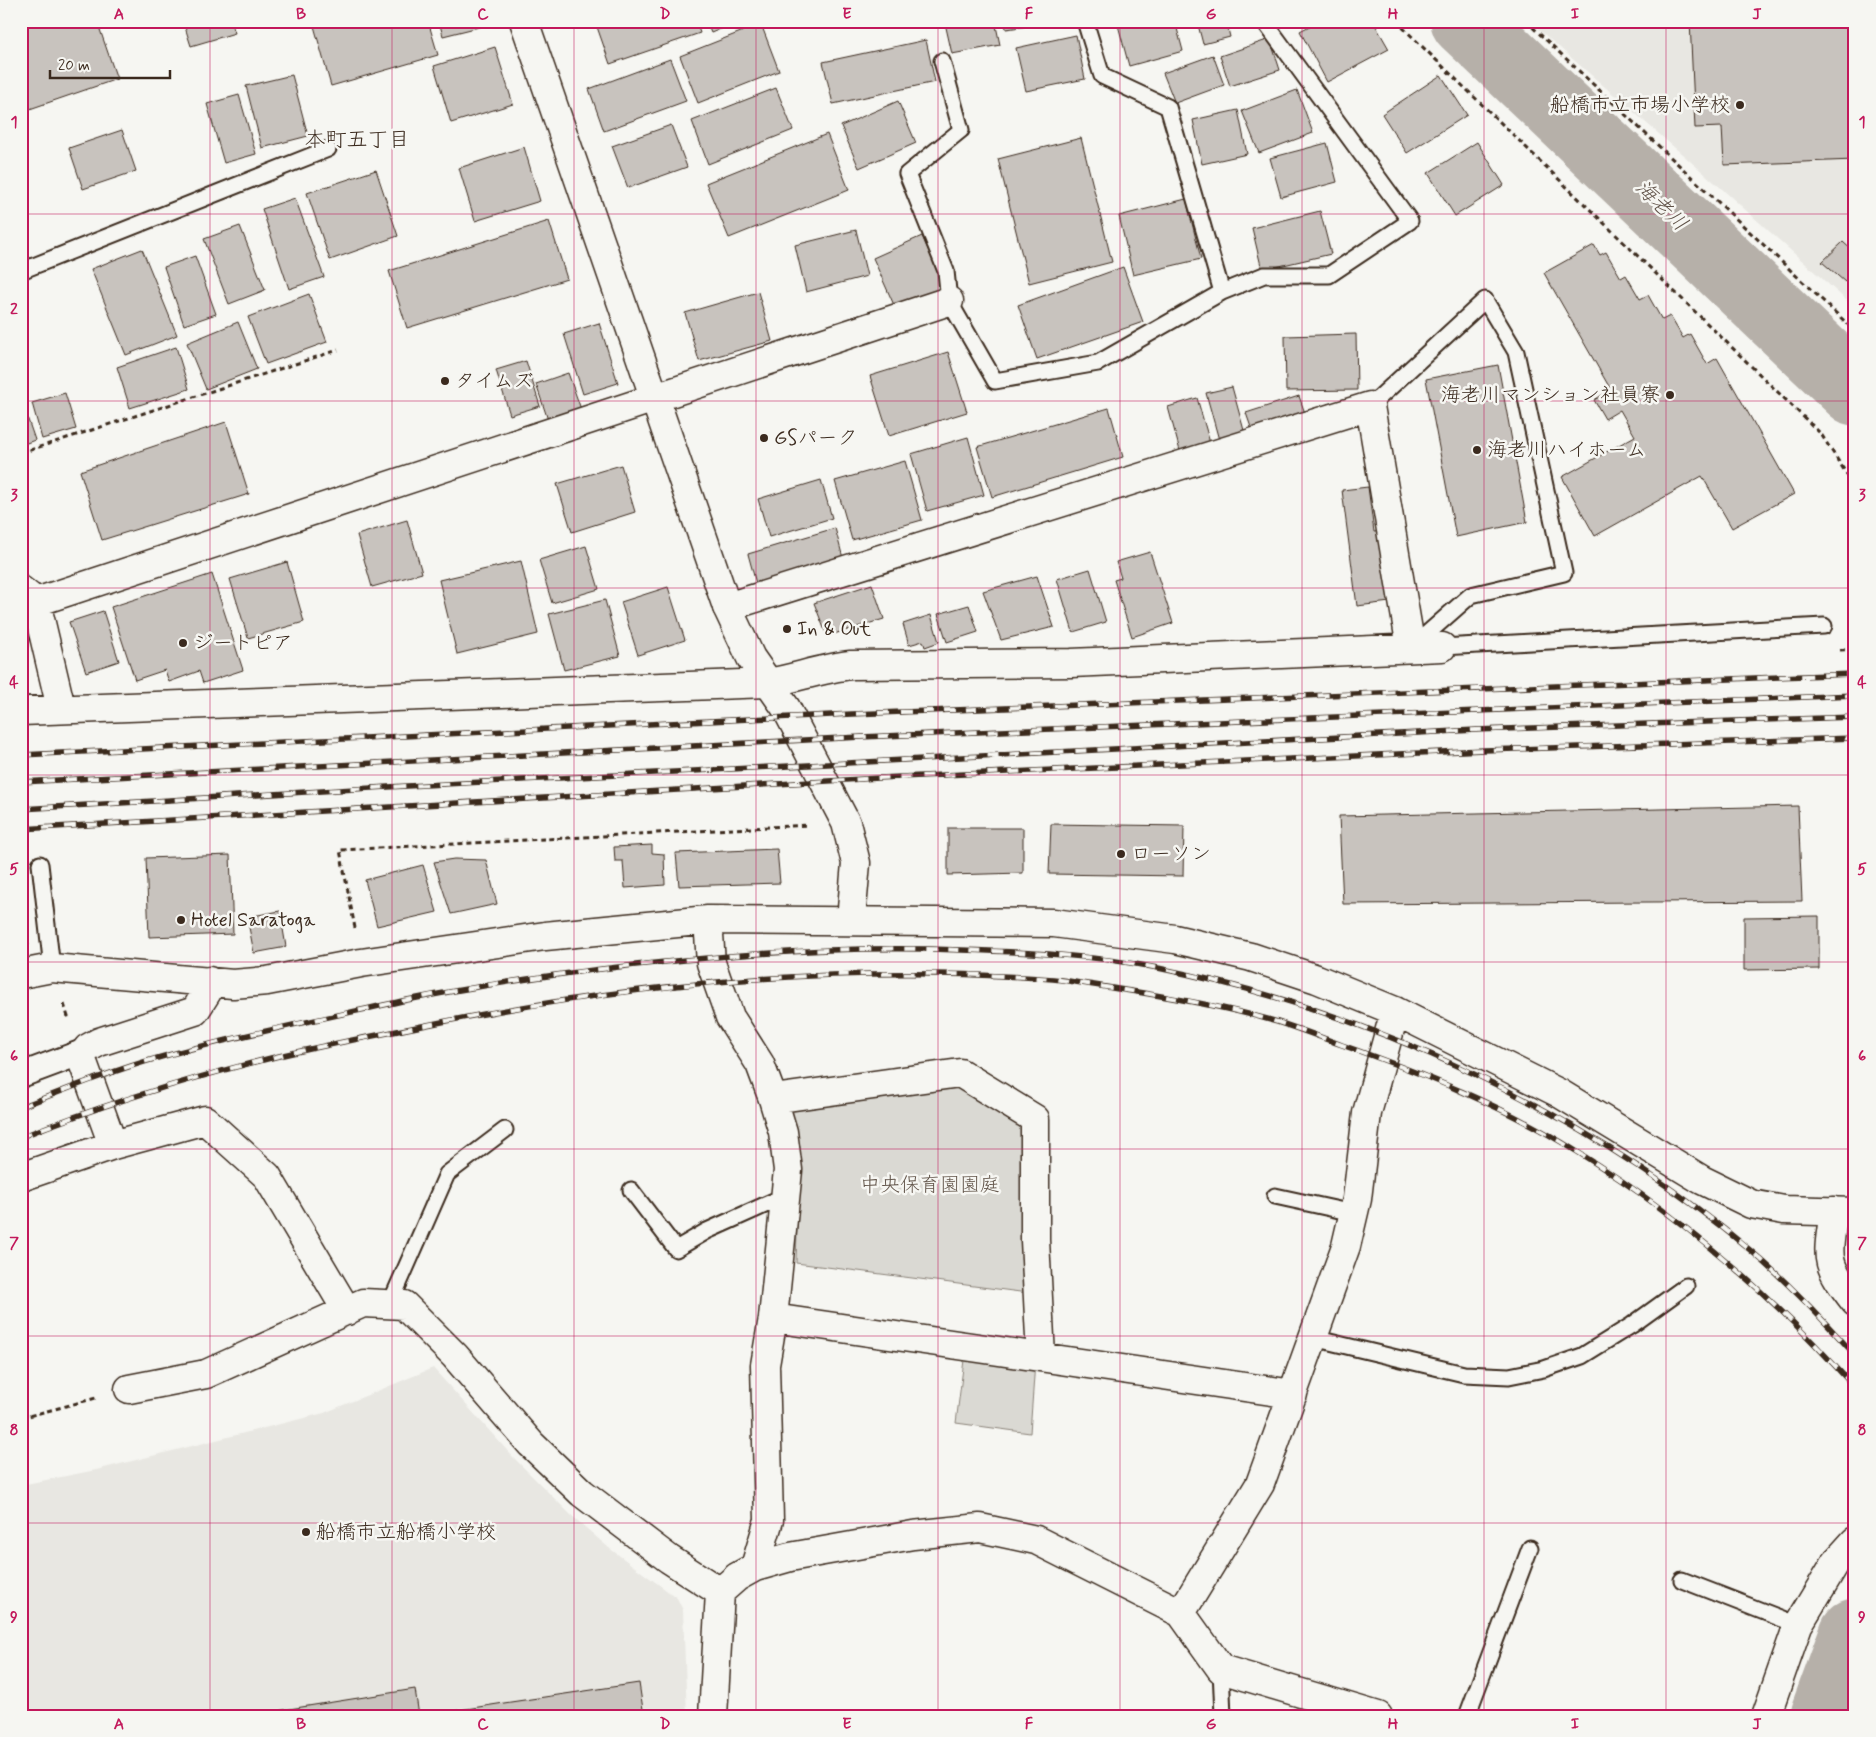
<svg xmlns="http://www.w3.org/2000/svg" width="1876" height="1737" font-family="Mynerve,'Klee One',sans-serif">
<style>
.built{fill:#e8e7e2}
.green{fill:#dad9d3;stroke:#8a8278}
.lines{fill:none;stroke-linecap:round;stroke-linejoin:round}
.river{stroke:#b6b0a9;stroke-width:71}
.building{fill:#c8c3be;stroke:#3b2a1e}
.service-casing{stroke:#3b2a1e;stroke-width:19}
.pedestrian-casing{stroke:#3b2a1e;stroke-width:28}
.minor-casing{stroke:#3b2a1e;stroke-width:31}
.tertiary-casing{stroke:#3b2a1e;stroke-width:31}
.path{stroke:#3b2a1e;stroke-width:3;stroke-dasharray:5 4;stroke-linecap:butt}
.service{stroke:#f6f6f2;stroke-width:15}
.pedestrian{stroke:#f6f6f2;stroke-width:24}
.minor{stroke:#f6f6f2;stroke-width:28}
.tertiary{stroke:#f6f6f2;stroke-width:28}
.rail-casing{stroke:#3b2a1e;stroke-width:5.5}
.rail{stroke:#f6f6f2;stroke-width:4;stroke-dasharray:11;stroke-linecap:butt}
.grid{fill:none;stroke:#c2185b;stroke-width:1;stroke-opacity:0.55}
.poi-dot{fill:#3b2a1e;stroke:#f6f6f2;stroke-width:2}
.labels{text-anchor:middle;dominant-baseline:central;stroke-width:5;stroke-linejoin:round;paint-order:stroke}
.poi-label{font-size:20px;fill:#3b2a1e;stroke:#f6f6f2;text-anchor:start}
.park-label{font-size:20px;fill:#63564b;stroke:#f6f6f2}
.neighbourhood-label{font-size:21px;fill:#3b2a1e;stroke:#f6f6f2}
.water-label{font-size:21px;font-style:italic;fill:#605248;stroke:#f6f6f2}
.neatline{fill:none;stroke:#c2185b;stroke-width:2}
.grid-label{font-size:16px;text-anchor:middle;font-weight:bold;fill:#c2185b}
</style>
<rect width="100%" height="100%" fill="#f6f6f2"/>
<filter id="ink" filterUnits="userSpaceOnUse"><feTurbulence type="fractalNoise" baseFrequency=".02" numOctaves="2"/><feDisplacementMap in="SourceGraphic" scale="10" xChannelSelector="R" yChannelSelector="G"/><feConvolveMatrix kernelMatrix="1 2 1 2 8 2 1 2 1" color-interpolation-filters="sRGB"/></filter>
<g filter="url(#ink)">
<path class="built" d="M 1529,21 L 1855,21 L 1855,308 L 1721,188 Z
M 433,1368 L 513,1457 L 571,1515 L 609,1548 L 677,1598 L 683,1610 L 687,1716 L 21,1716 L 21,1485 L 96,1470 L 324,1413 Z"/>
<path class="green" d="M 965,1087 L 1024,1121 L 1028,1293 L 796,1263 L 799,1172 L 792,1107 Z
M 965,1352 L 1035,1362 L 1030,1433 L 956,1423 Z"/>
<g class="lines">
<path class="river" d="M 1466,21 L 1855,390
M 1825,1716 L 1855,1634"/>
</g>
<path class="building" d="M 21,21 L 97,21 L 117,79 L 21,112 Z
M 183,21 L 231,21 L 235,33 L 191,46 Z
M 331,21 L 428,21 L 438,55 L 331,86 L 314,26 Z
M 439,21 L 490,21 L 491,24 L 443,36 Z
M 605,21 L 696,21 L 700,33 L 610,64 L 596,24 Z
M 706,21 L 740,21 L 711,33 Z
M 955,21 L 995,21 L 1000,45 L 952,54 L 945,23 Z
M 1005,21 L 1066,21 L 1006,29 Z
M 1133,21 L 1175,21 L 1183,51 L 1129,66 L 1118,25 Z
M 1197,21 L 1226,21 L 1230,37 L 1203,44 Z
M 1319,21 L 1373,21 L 1389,49 L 1327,82 L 1300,31 Z
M 1690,21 L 1855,21 L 1855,160 L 1724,165 L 1722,127 L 1695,128 Z
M 761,24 L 779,71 L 698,103 L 680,56 Z
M 1076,35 L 1085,79 L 1026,91 L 1016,48 Z
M 1270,39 L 1280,70 L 1230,86 L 1220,56 Z
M 926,40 L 935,82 L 833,104 L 823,62 Z
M 495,47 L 513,104 L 451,123 L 434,66 Z
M 1213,55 L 1224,85 L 1175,103 L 1163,73 Z
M 670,59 L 686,101 L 604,131 L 589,89 Z
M 292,75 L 308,136 L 262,148 L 246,86 Z
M 1441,75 L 1467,115 L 1407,153 L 1382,114 Z
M 776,88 L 793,130 L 708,164 L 692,121 Z
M 1297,90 L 1313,133 L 1259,153 L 1242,111 Z
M 239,95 L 256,154 L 224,163 L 207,104 Z
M 898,101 L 916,143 L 859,168 L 841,126 Z
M 1238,110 L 1247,154 L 1202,164 L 1193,120 Z
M 671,125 L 687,167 L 628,188 L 612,146 Z
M 122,130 L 136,171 L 83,189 L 69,148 Z
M 827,134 L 849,190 L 729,238 L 706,183 Z
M 1081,138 L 1112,262 L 1029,283 L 998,159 Z
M 1477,142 L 1504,185 L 1455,216 L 1428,173 Z
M 1327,143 L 1337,182 L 1281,197 L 1270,158 Z
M 524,147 L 540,201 L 475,221 L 459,168 Z
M 376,170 L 398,236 L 330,260 L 307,193 Z
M 295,198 L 324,277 L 289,289 L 262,209 Z
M 1186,199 L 1201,259 L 1133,275 L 1119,216 Z
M 1320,211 L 1331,254 L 1262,270 L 1252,228 Z
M 549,221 L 567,279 L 407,328 L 389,271 Z
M 240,226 L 265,290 L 229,304 L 204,239 Z
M 856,230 L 867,276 L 806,292 L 795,245 Z
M 922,236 L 947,292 L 898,314 L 873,258 Z
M 1843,242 L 1855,253 L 1855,271 L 1845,282 L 1822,262 Z
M 1594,245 L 1600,255 L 1606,252 L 1621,278 L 1626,275 L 1640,299 L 1648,295 L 1662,320 L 1670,316 L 1683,338 L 1690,334 L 1707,364 L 1717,358 L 1794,494 L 1732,528 L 1702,476 L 1595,536 L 1562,477 L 1635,436 L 1620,410 L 1605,419 L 1594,400 L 1611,390 L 1544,273 Z
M 142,249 L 177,335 L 126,355 L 91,269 Z
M 195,256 L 216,314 L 184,325 L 164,267 Z
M 1123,267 L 1143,322 L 1037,359 L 1018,305 Z
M 758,292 L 772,341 L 699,361 L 685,313 Z
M 309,294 L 327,342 L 266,364 L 248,317 Z
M 238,322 L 257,369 L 206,389 L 187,343 Z
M 599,323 L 618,383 L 583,394 L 564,334 Z
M 1356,334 L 1357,390 L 1286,391 L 1285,336 Z
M 176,347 L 189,389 L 130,408 L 117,367 Z
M 948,352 L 967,412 L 889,436 L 870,376 Z
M 526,361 L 540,406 L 510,415 L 496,370 Z
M 1498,365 L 1527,522 L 1456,537 L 1426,379 Z
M 568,373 L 582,412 L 549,423 L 536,384 Z
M 1232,387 L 1245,434 L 1219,440 L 1206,393 Z
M 65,393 L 76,429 L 42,439 L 32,403 Z
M 1299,396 L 1307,419 L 1254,436 L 1246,413 Z
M 1197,398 L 1210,443 L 1180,451 L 1168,407 Z
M 1109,408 L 1123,457 L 992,497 L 977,447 Z
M 26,414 L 35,440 L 21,445 L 21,416 Z
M 226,422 L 249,494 L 102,540 L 80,471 Z
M 968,437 L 984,495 L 927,511 L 911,454 Z
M 905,461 L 922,520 L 852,540 L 835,481 Z
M 621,465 L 635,512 L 572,532 L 557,484 Z
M 821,480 L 832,518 L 769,537 L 758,499 Z
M 1368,487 L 1374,532 L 1382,531 L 1390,602 L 1357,606 L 1342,490 Z
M 407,520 L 422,573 L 372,587 L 357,535 Z
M 835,528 L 844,562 L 757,587 L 748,554 Z
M 586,546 L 599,589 L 552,603 L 539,560 Z
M 1150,552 L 1173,623 L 1132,637 L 1114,580 L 1121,578 L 1116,562 Z
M 521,561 L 538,634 L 457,654 L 439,580 Z
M 287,562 L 304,622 L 248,638 L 230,579 Z
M 1090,569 L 1106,622 L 1073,632 L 1057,579 Z
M 212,574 L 243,670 L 203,683 L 199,671 L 169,682 L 165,670 L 135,680 L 111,607 Z
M 1037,576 L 1054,627 L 1001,640 L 983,591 Z
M 872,584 L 884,619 L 827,636 L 814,603 Z
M 668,587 L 685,640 L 638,655 L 621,602 Z
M 605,600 L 620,656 L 564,670 L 549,614 Z
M 969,605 L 978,632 L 947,642 L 938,614 Z
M 103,611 L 119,661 L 86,672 L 69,622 Z
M 931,615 L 939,642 L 925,647 L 923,641 L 909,645 L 903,624 Z
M 21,652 L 27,668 L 21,675 Z
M 1798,806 L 1802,901 L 1343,904 L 1339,816 Z
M 1051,824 L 1184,826 L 1183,876 L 1049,874 Z
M 948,828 L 1023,828 L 1023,873 L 948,875 Z
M 652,845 L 652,853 L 664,854 L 665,885 L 625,888 L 623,861 L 615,861 L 614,847 Z
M 777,849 L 780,883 L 679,886 L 676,853 Z
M 230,855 L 233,934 L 149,937 L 146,858 Z
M 454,859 L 486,860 L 497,904 L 451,914 L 434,862 Z
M 23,865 L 25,904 L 21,904 L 21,866 Z
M 423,865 L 437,912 L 377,926 L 365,880 Z
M 280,911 L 286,947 L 254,953 L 247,917 Z
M 1819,916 L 1819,969 L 1744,970 L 1744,917 Z
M 21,917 L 29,945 L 21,947 Z
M 639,1683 L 644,1716 L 421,1716 L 504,1703 Z
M 415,1689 L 419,1716 L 245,1716 Z"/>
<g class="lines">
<defs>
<path id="service" d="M 1085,21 L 1102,76 L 1168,107 L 1222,292
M 942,61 L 961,130 L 907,174 L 946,271 L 949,301 L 995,381 L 1098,363 L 1222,292 L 1264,275 L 1329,275 L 1410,221 L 1264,21
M 21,271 L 328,149
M 1370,406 L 1485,300 L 1516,352 L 1564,573 L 1471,595 L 1412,647
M 1442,647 L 1824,626
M 40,864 L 52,968
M 631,1190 L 676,1249 L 707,1231 L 785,1196
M 1275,1196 L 1353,1213
M 390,1304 L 447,1174 L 505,1130
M 1313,1338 L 1464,1374 L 1509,1376 L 1544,1369 L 1582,1356 L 1632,1325 L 1686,1286
M 1682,1580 L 1798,1625
M 1221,1669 L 1223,1716
M 1467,1716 L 1530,1548"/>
<path id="pedestrian" d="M 21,1075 L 80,1053"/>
<path id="minor" d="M 21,590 L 36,602 L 61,708
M 36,602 L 949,301
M 727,607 L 1370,406 L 1411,648
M 21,711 L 768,683 C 796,678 823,668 851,665 L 1071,663 L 1442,647
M 708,920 L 711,963 L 730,1017 L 760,1064 L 773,1099 L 783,1132 L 788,1170 L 773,1318 L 765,1365 L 769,1520 L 755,1567
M 21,974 L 52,968 L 233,984 L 267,981 L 361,963 L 545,936 L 708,920 L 1054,923 L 1175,939 L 1251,957 L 1317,979 L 1395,1011 L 1559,1093 L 1702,1180 L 1751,1204 L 1784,1210 L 1855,1212
M 773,1099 L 960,1073 L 1035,1119 L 1035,1240 L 1041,1357
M 113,1145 L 81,1057 L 88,1048 L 99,1042 L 195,1011 L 207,992 L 209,981
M 21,1177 L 113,1145 L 205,1120 L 267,1176 L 347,1311
M 1834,1211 C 1827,1261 1824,1262 1855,1302
M 773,1318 L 1293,1394
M 129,1389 L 206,1374 L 363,1303 L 404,1305 L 455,1356 L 531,1444 L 582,1493 L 669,1559 L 720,1592
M 1181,1613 L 1260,1484 L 1346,1246 L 1357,1199 L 1367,1113 L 1395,1011
M 713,1716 L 720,1592 L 737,1577 L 755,1567 L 790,1557 L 913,1535 L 980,1528 L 1036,1540 L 1181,1613 L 1221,1669 L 1378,1716
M 1766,1716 L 1798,1625 L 1836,1562 L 1855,1541"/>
<path id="tertiary" d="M 524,21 L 727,607 L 751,658 L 786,708 L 846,823 L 856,863 L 851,920"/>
</defs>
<use href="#service" class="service-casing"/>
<use href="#pedestrian" class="pedestrian-casing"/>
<use href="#minor" class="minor-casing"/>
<use href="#tertiary" class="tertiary-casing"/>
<path class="path" d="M 1396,21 L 1821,434 L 1855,487
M 1526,21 L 1855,331
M 21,453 L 338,350
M 1840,650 L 1855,649
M 355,928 L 340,850 L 808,825
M 64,1004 L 69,1020
M 21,1418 L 96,1398"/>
<use href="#service" class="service"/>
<use href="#pedestrian" class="pedestrian"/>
<use href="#minor" class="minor"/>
<use href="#tertiary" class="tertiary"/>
<defs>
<path id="rail" d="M 21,755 L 852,714 L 1855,674
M 21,782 L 861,737 L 1855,695
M 21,809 L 388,787 L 1476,730 L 1855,717
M 21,829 L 879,778 L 1484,750 L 1855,738
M 21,1107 C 67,1089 114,1070 161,1057 C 240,1035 321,1019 402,1001 C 495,982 589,969 685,960 C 777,951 868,946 961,950 C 1027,952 1093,955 1158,968 C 1371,1011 1583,1110 1750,1250 C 1787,1281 1822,1319 1855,1355
M 21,1137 C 101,1105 184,1080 267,1059 C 315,1047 364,1038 412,1028 C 622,984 839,963 1053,979 C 1072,981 1092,985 1112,988 C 1164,996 1217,1005 1267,1019 C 1293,1026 1317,1036 1342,1045 C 1422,1073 1504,1106 1576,1151 C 1681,1216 1774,1296 1855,1388"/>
</defs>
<use href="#rail" class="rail-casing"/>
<use href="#rail" class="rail"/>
</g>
</g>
<path class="grid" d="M 210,21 L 210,1716M 392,21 L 392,1716M 574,21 L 574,1716M 756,21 L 756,1716M 938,21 L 938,1716M 1120,21 L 1120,1716M 1302,21 L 1302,1716M 1484,21 L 1484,1716M 1666,21 L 1666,1716M 21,214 L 1855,214M 21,401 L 1855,401M 21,588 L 1855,588M 21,775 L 1855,775M 21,962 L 1855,962M 21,1149 L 1855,1149M 21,1336 L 1855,1336M 21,1523 L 1855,1523"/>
<g class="poi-dot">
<circle cx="1740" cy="105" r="5"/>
<circle cx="445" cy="381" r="5"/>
<circle cx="1670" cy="395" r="5"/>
<circle cx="764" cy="438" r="5"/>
<circle cx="1477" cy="450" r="5"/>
<circle cx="787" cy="629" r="5"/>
<circle cx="183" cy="643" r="5"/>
<circle cx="1121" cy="854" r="5"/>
<circle cx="181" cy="920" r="5"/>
<circle cx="306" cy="1532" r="5"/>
</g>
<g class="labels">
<g class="poi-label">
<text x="1730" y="105" text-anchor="end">船橋市立市場小学校</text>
<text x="455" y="381">タイムズ</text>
<text x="1660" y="395" text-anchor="end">海老川マンション社員寮</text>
<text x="774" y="438">GSパーク</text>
<text x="1487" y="450">海老川ハイホーム</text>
<text x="797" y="629">In &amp; Out</text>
<text x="193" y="643">ジートピア</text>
<text x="1131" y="854">ローソン</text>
<text x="191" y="920">Hotel Saratoga</text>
<text x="316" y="1532">船橋市立船橋小学校</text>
</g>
<g class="park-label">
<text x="930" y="1185">中央保育園園庭</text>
</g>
<g class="neighbourhood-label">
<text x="357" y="140">本町五丁目</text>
</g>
<g class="water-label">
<text transform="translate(1661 206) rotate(44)">海老川</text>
</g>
</g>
<rect width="1876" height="1737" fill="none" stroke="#f6f6f2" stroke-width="55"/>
<path d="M50 70v8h120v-8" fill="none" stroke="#3b2a1e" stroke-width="2.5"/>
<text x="58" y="70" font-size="15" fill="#3b2a1e" stroke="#f6f6f2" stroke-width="4" paint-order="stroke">20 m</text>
<rect x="28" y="28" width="1820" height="1682" class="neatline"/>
<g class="grid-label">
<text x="119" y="19">A</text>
<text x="301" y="19">B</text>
<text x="483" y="19">C</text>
<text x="665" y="19">D</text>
<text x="847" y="19">E</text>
<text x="1029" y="19">F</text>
<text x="1211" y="19">G</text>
<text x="1393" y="19">H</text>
<text x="1575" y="19">I</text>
<text x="1757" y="19">J</text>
<text x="14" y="127">1</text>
<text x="1862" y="127">1</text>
<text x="14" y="314">2</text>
<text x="1862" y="314">2</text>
<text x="14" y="500">3</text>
<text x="1862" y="500">3</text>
<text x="14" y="687">4</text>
<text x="1862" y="687">4</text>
<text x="14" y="874">5</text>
<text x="1862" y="874">5</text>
<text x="14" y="1061">6</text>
<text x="1862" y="1061">6</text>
<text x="14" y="1248">7</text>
<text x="1862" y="1248">7</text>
<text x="14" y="1435">8</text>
<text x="1862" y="1435">8</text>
<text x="14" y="1622">9</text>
<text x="1862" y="1622">9</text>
<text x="119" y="1729">A</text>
<text x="301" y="1729">B</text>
<text x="483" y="1729">C</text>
<text x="665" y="1729">D</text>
<text x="847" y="1729">E</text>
<text x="1029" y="1729">F</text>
<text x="1211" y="1729">G</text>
<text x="1393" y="1729">H</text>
<text x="1575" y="1729">I</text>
<text x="1757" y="1729">J</text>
</g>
</svg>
